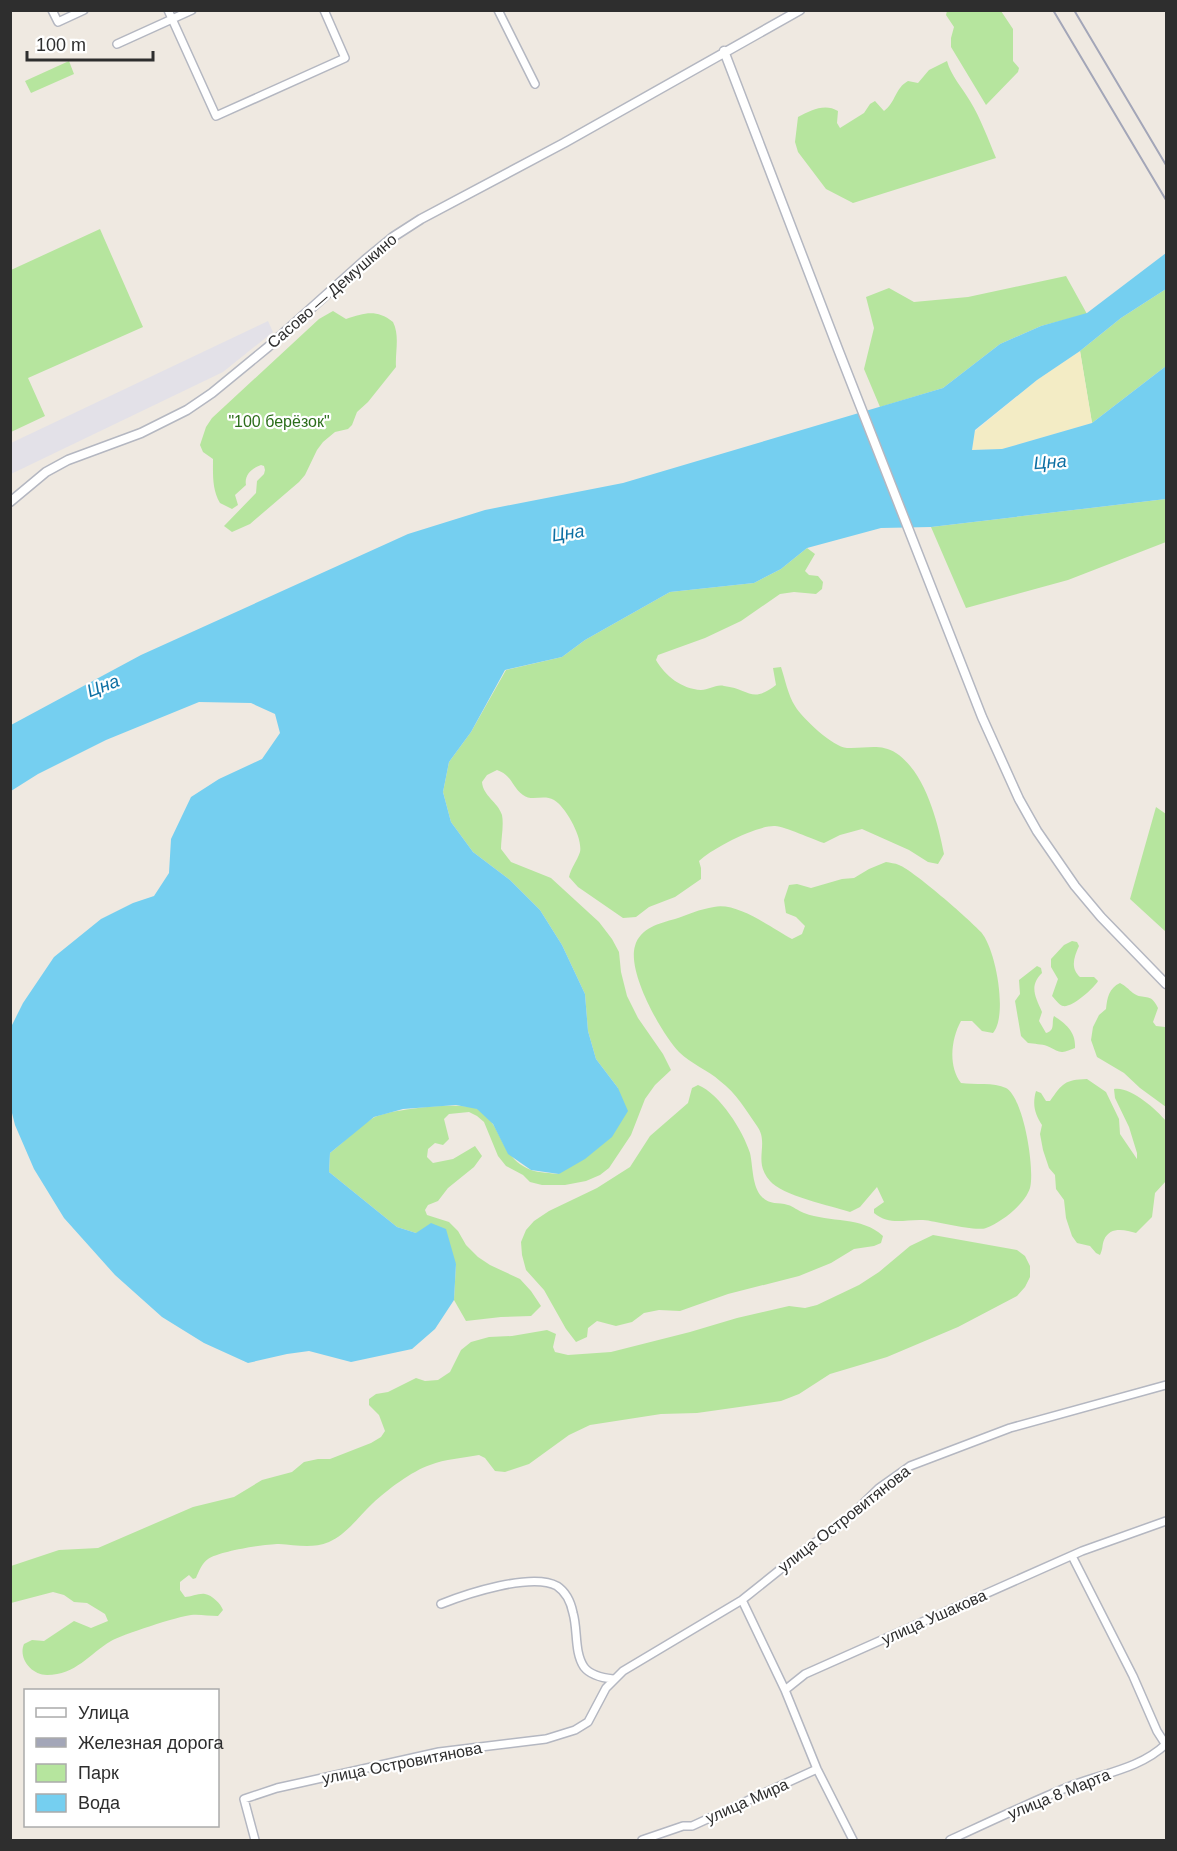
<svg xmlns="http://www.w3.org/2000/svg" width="1177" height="1851" font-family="Helvetica,sans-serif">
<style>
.industrial{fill:#e3e1e8}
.green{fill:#b6e59e}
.sand{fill:#f3ecc5}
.water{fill:#75cff0}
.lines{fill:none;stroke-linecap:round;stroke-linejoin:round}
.minor-casing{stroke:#b4b7c1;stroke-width:10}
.tertiary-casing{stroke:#b4b7c1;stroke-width:11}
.minor{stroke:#fff;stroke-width:7}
.tertiary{stroke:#fff;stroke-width:8}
.rail{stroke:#a3a6b8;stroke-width:2}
.labels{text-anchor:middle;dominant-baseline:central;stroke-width:4.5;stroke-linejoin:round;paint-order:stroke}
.street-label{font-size:16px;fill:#2e2e2e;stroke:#fff}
.park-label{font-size:16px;fill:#2c6e1b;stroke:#fff}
.water-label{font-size:18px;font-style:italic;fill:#0d6fa3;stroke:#fff}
</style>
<rect width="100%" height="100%" fill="#efe9e1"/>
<path class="industrial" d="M 268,321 L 273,332 L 223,372 L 11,474 L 11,443 Z"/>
<path class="green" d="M 947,11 L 1001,11 L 1013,29 L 1013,61 L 1019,68 L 1018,72 L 986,105 L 951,47 L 951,38 L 954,27 L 946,15 Z
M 69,61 L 74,74 L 31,93 L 25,81 Z
M 947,61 C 951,76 962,87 970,101 C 981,119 988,139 996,158 L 853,203 L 826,189 L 798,152 L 795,142 L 798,117 C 811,110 825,103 838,111 L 837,123 L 840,128 L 864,113 L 870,104 L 875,101 L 884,111 C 896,102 895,88 908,81 L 918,83 L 929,70 Z
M 100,229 L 143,327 L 28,378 L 45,416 L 11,432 L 11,270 Z
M 1066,276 L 1087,314 L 1041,326 L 1000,344 L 943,388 L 880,407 L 864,369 L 874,328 L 866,297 L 889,288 L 914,302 L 968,297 Z
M 1166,289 L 1166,366 L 1092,423 L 1080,351 L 1121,318 Z
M 333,311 L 346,319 C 365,313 376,309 393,322 C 400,336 395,352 396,367 L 368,402 L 357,412 L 352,425 L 348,429 L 335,432 L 323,442 L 317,450 L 305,475 L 299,482 L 250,524 L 232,532 L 224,526 L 256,493 L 257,481 L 264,474 L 265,470 L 264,466 L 261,465 C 252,468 244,475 246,485 L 235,495 L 238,505 L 232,509 L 220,503 C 212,489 213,475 213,459 L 203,452 L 200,445 L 206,427 L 212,418 L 319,319 Z
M 1166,499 L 1166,542 L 1068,580 L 966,608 L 931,527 Z
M 807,548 L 815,554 L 805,571 L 809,575 L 818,576 L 823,582 L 822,589 L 816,594 L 794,592 L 780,594 L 741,621 L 705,638 L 658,655 L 656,660 C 665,676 682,689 701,690 C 709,690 716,684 724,686 C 750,689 751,704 776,685 L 773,668 L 781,667 C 785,679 788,695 795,706 C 802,718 833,747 847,748 C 865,749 880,743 896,753 C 925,772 938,822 944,854 L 938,864 L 928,862 L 909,850 L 862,829 L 840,835 L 824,843 C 812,839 786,827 775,826 C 757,825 711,849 699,861 L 701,868 L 701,879 L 675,897 L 649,907 L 636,917 L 623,918 L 578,887 L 569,877 C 571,868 577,861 580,852 C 583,838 566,807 554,800 C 543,794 532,802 523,795 C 511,786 513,776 497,770 L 487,775 L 482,782 C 483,796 498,802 502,815 C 504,825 501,839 501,849 L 511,862 L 551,878 L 599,922 L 612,939 L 619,952 L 621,972 L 627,996 L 638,1018 L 663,1054 L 671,1070 L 655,1085 L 645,1099 L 631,1135 L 609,1168 L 600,1175 L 586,1181 L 565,1185 L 542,1185 L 530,1182 L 523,1175 L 506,1166 L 498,1156 L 484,1122 L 477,1116 L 469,1112 L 449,1114 L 444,1119 L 449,1139 L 443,1145 L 435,1143 L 428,1149 L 427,1157 L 433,1163 L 453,1159 L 475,1146 L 482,1156 L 474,1167 L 448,1188 L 438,1201 L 428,1205 L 425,1210 L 427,1215 L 449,1222 L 458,1231 L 466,1245 L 478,1257 L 490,1265 L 520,1279 L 531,1291 L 541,1306 L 531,1316 L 501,1317 L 466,1321 L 454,1300 L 456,1264 L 416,1233 L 397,1227 L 329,1172 L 330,1153 C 344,1142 358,1127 373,1118 C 389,1109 462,1101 478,1109 C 503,1124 499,1158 531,1170 C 539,1173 551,1173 559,1174 L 618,1088 L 596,1059 L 588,1031 L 585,994 L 562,945 L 540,910 L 510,880 L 473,852 L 451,822 L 443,792 L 449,762 L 471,732 L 506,670 L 562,657 L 585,640 L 670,592 L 754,583 L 781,569 Z
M 1156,807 L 1166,814 L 1166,932 L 1130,899 Z
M 886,862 C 890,863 895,863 899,865 C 914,871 969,919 981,932 C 996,949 1008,1016 993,1033 L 982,1031 L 972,1021 L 961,1021 C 951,1039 948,1066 961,1083 C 974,1085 994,1082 1006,1088 C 1024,1098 1035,1170 1030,1188 C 1025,1204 1002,1222 986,1228 C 975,1232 937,1221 923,1220 C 905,1219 890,1226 874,1213 L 874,1209 L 884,1202 L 877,1187 L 860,1207 L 850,1212 C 831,1206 781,1195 770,1181 C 752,1161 770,1144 757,1126 C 746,1110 736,1093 720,1081 C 708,1070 691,1064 679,1052 C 661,1033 627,972 635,946 C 640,928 660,923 675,919 C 687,915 700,909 714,907 C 738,902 771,928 792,939 L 802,934 L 805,926 L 796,917 L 786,913 L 784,900 L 789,885 L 797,884 L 811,888 L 842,879 L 854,878 L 869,869 Z
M 1072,941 L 1077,942 L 1079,946 C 1074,957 1070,968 1080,977 L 1094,977 L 1098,981 C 1094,988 1072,1008 1063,1006 C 1059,1005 1055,999 1052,996 L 1058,979 L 1051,967 L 1051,959 L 1064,945 Z
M 1037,966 L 1041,968 L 1042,973 C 1029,986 1035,996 1042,1012 L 1039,1021 L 1046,1033 C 1056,1030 1051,1023 1054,1016 C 1066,1024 1076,1032 1075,1048 C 1059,1054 1062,1053 1047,1046 C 1042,1044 1034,1044 1028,1043 L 1021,1036 L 1015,1001 L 1020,994 L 1019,980 Z
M 1120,983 C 1126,986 1128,989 1133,993 C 1144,1001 1150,991 1158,1008 L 1153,1022 L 1156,1026 L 1165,1027 L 1166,1025 L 1166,1107 L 1140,1088 L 1124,1073 L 1097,1057 L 1091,1040 L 1093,1027 L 1099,1015 L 1106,1009 C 1107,998 1109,988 1120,983 Z
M 1087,1079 L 1106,1092 L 1119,1119 L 1120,1134 L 1137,1159 L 1137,1153 L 1129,1127 L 1115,1098 L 1114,1089 C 1130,1086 1156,1109 1166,1121 L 1166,1181 L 1155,1193 L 1152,1217 L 1136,1233 C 1125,1230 1110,1226 1104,1240 C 1102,1245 1103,1249 1100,1255 L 1096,1253 L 1090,1246 L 1077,1243 L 1072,1236 L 1066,1218 L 1064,1200 L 1056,1189 L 1055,1175 L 1049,1168 L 1043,1150 L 1040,1134 L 1042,1125 C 1035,1114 1032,1105 1036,1091 L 1041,1093 L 1046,1101 L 1050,1101 C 1063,1083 1064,1080 1087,1079 Z
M 698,1085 C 720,1094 743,1131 750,1153 C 753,1166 752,1187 762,1197 C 770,1205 778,1202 788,1205 C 793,1206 798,1211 804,1213 C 830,1223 862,1216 883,1236 L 881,1243 L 874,1246 L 854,1249 L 831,1263 L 799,1276 L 728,1294 L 680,1311 L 659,1310 L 644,1313 L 632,1322 L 616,1326 L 597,1321 L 588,1328 L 587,1337 L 576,1342 L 566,1329 L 544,1290 L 526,1270 L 522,1255 L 521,1242 L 526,1230 L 534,1221 L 549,1211 L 597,1188 L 630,1167 L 650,1136 L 688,1103 L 692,1088 Z
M 933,1235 L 1017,1250 L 1025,1256 L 1030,1266 L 1030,1277 L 1025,1287 L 1017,1296 L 958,1327 L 887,1357 L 830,1374 L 799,1394 L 781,1401 L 697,1413 L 661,1414 L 590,1425 L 569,1435 L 529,1464 L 505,1472 L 495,1471 L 485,1458 L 479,1455 C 463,1458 445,1459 430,1465 C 412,1471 387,1490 373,1503 C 359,1516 347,1534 329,1542 C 312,1549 296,1545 279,1544 C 265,1544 220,1551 208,1559 C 202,1563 199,1571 196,1578 L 193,1579 L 189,1575 L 180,1582 L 180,1590 L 185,1597 C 191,1597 199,1593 205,1594 C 212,1595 221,1604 223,1610 L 218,1616 C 209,1616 199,1614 191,1615 C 179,1616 121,1635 111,1641 C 89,1654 76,1675 47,1675 C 31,1675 18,1658 24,1644 L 32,1640 L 44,1641 L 74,1621 L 91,1628 L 108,1621 L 105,1614 L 87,1603 L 74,1602 L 64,1595 L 53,1592 L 11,1603 L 11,1566 L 59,1550 L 98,1548 L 193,1507 L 234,1497 L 262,1480 L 292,1472 L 304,1462 L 318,1459 L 330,1459 L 371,1443 L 381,1437 L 385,1431 L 379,1415 L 369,1405 L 369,1399 L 376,1394 L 388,1392 L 416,1378 L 425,1381 L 438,1380 L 450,1372 L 461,1350 L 471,1342 L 489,1337 L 512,1336 L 547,1330 L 556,1334 L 553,1347 L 555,1352 L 568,1355 L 611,1352 L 690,1332 L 737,1318 L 789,1306 L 805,1308 L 817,1305 L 859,1285 L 879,1272 L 910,1246 Z"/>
<path class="sand" d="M 1080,351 L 1092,423 L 1002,449 L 972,450 L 975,431 L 1037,380 Z"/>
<path class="water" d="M 1166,253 L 1166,289 L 1121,318 L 1080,351 L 1037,380 L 975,430 L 972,450 L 1002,449 L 1092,423 L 1166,366 L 1166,499 L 931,527 L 881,528 L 807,548 L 781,569 L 754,583 L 670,592 L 585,640 L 562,657 L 505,670 L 471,732 L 449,762 L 443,792 L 451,822 L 473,852 L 510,880 L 540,910 L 562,945 L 585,994 L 588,1031 L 596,1059 L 618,1088 L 628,1111 L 612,1137 L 585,1159 L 559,1174 L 531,1170 L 508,1154 L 493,1124 L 477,1109 L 456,1105 L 403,1109 L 374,1117 L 330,1153 L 329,1172 L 397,1227 L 416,1233 L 431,1223 L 446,1229 L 456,1264 L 454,1300 L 435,1329 L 412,1349 L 351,1362 L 309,1351 L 287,1354 L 248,1363 L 204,1343 L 162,1317 L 115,1275 L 64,1218 L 34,1169 L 15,1125 L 11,1109 L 11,1027 L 23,1003 L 54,957 L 101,919 L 133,903 L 154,896 L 169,873 L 171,839 L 191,797 L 219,779 L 262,759 L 280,733 L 275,714 L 251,703 L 199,702 L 106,740 L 38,774 L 11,791 L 11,725 L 141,655 L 408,534 L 485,510 L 623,483 L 943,388 L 1000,344 L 1041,326 L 1087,313 Z"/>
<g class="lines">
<defs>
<path id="minor" d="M 52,10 L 58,22 L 84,10
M 168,10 L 216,116 L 345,58 L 324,10
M 498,10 L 535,84
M 117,44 L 192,10
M 1072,1556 L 1133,1676 L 1157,1731 L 1166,1745
M 742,1600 L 785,1690
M 441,1604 C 466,1594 532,1572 557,1586 C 566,1592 571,1603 573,1613 C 578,1630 574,1652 584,1667 C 591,1676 603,1678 613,1679
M 255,1840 L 244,1799 L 277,1788 L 439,1752 L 546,1739 L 575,1730 L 588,1722 L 606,1688 L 623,1671 L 742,1600 L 807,1548 L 843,1523 L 879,1488 L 910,1466 L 1010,1428 L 1166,1385
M 642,1840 L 683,1826 L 692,1826 L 817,1769
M 853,1840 L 817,1769 L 785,1690 L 805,1674 L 1082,1551 L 1166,1521
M 950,1840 C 991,1821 1031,1802 1073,1785 C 1105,1773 1141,1768 1166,1744"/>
<path id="tertiary" d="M 724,51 L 838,349 L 982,717 L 1019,799 L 1037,831 L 1075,886 L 1101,917 L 1166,984
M 10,502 L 46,472 L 68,460 L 141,433 L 187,410 L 212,393 L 268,347 L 365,260 L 393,237 L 421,219 L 564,143 L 800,10"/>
</defs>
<use href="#minor" class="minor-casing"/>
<use href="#tertiary" class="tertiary-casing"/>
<use href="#minor" class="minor"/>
<use href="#tertiary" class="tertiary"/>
<path class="rail" d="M 1053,10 L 1166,200
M 1074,10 L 1166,165"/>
</g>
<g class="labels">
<g class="street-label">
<text transform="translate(332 291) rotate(-41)">Сасово — Демушкино</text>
<text transform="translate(844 1519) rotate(-38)">улица Островитянова</text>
<text transform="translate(934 1617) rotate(-24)">улица Ушакова</text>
<text transform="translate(402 1763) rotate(-11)">улица Островитянова</text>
<text transform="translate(1059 1794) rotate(-22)">улица 8 Марта</text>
<text transform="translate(747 1801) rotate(-24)">улица Мира</text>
</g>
<g class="park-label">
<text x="279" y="421">"100 берёзок"</text>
</g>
<g class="water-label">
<text transform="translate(1050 462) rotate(-4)">Цна</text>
<text transform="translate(568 533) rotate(-9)">Цна</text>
<text transform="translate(103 686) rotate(-21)">Цна</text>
</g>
</g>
<rect width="1177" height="1851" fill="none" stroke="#2e2e2e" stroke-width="24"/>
<rect x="24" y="1689" width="195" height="138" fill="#ffffff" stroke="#ababab" stroke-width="1.5"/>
<rect x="36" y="1708" width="30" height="9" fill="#ffffff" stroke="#ababab" stroke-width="1.5"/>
<text x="78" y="1719" font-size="18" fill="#2e2e2e">Улица</text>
<rect x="36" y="1738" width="30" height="9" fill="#a3a6b8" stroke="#ababab" stroke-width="1.5"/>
<text x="78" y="1749" font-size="18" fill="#2e2e2e">Железная дорога</text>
<rect x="36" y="1764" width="30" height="18" fill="#b6e59e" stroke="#ababab" stroke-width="1.5"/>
<text x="78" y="1779" font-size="18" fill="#2e2e2e">Парк</text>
<rect x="36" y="1794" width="30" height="18" fill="#75cff0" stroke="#ababab" stroke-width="1.5"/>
<text x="78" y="1809" font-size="18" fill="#2e2e2e">Вода</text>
<path d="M27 51v9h126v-9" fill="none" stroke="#2e2e2e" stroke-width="3"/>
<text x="36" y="51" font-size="18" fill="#2e2e2e" stroke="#ffffff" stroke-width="4.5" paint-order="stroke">100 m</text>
</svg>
